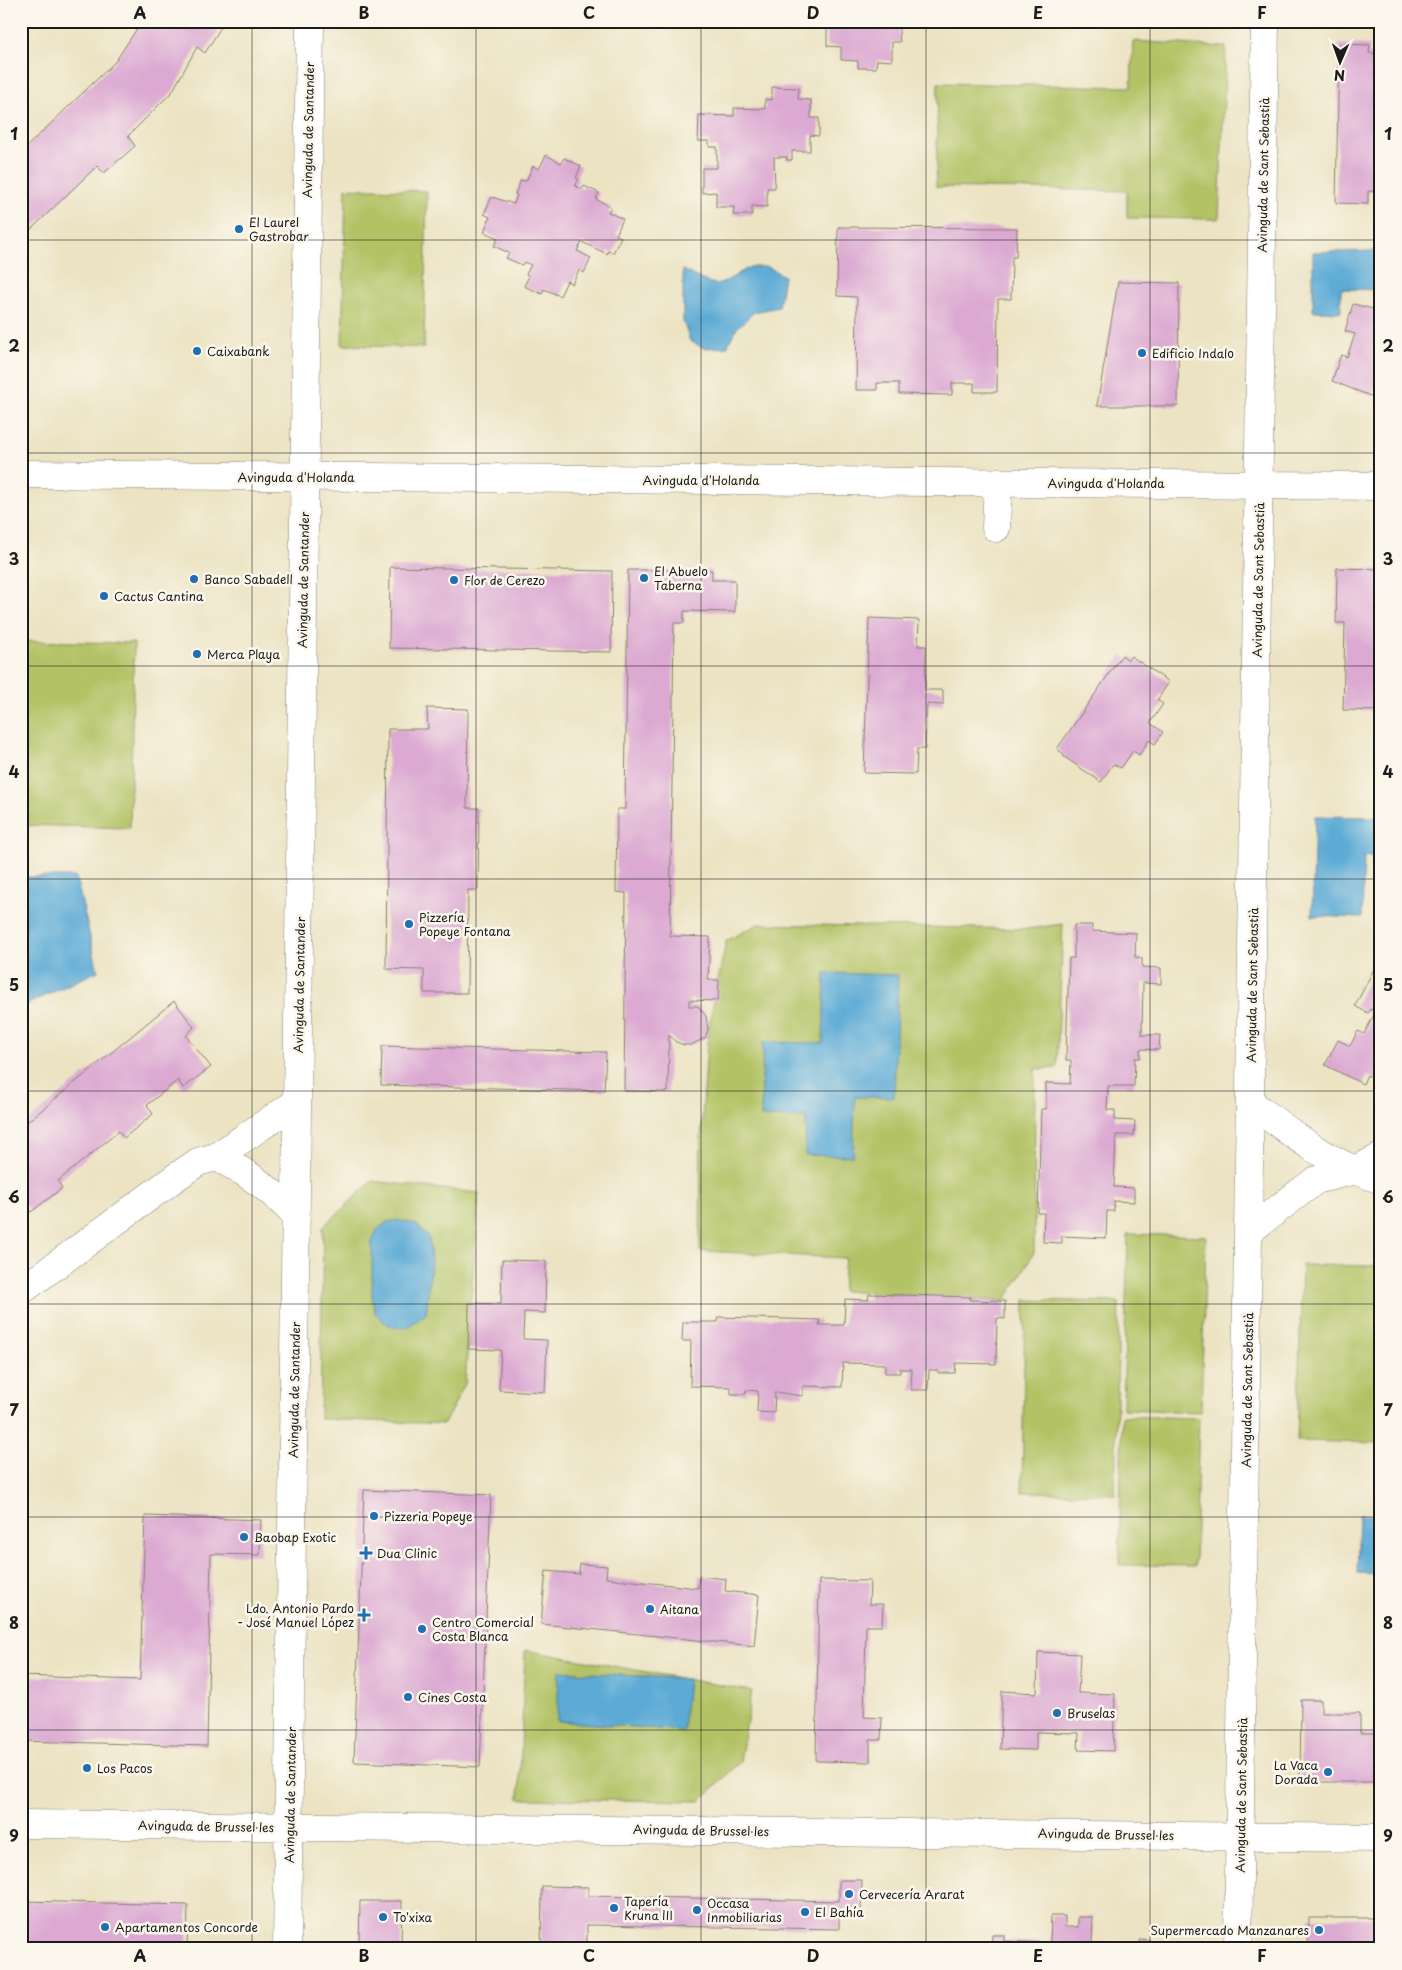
<svg xmlns="http://www.w3.org/2000/svg" width="1402" height="1970" font-family="'Playpen Sans',sans-serif">
<style>
.green{fill:#b2c265;stroke:#676f40}
.water{fill:#5caad5;stroke:#3c6378}
.building{fill:#dba9d2}
.lines{fill:none;stroke-linecap:round;stroke-linejoin:round}
.minor-casing{stroke:#848070;stroke-width:29}
.minor{stroke:#fff;stroke-width:28}
.grid{fill:none;stroke:#1c1c1c;stroke-width:1;stroke-opacity:0.55}
.poi-dot{fill:#1f6fb2;stroke:#fbf7ec;stroke-width:2}
.labels{text-anchor:middle;dominant-baseline:central;stroke-width:5;stroke-linejoin:round;paint-order:stroke}
.street-label{font-size:12px;fill:#1c1c1c;stroke:#fbf7ec}
.poi-label{font-size:12px;fill:#1c1c1c;stroke:#fbf7ec;text-anchor:start}
.neatline{fill:none;stroke:#1c1c1c;stroke-width:2}
.grid-label{font-size:16px;text-anchor:middle;font-weight:bold;fill:#1c1c1c}
</style>
<rect width="100%" height="100%" fill="#fbf7ec"/>
<filter id="ink" filterUnits="userSpaceOnUse"><feTurbulence type="fractalNoise" baseFrequency=".02" numOctaves="2"/><feDisplacementMap in="SourceGraphic" scale="10" xChannelSelector="R" yChannelSelector="G"/><feConvolveMatrix kernelMatrix="1 2 1 2 8 2 1 2 1" color-interpolation-filters="sRGB"/></filter>
<filter id="wash" filterUnits="userSpaceOnUse"><feTurbulence type="fractalNoise" baseFrequency=".0096" numOctaves="4" result="noise"/><feDisplacementMap in="SourceGraphic" scale="20" xChannelSelector="R" yChannelSelector="G"/><feGaussianBlur stdDeviation="1.12" result="paint"/><feColorMatrix in="noise" values="0 0 0 0 0 0 0 0 0 0 0 0 0 0 0 0 0 1.4 0 .05"/><feComposite in="paint" operator="in"/></filter>
<g filter="url(#wash)">
<rect width="100%" height="100%" fill="#ece3c3"/>
<path class="green" d="M 1133,41 L 1226,47 L 1219,219 L 1127,218 L 1127,191 L 936,187 L 938,83 L 1131,87 Z
M 346,188 L 427,191 L 424,348 L 342,345 Z
M 21,641 L 134,643 L 130,828 L 21,825 Z
M 758,924 L 1026,929 L 1063,924 L 1057,1068 L 1035,1069 L 1034,1253 L 1005,1301 L 842,1291 L 845,1258 L 700,1251 L 701,1136 L 708,1030 L 726,941 Z
M 372,1181 L 479,1193 L 465,1384 L 444,1424 L 320,1419 L 323,1227 Z
M 1128,1234 L 1206,1236 L 1201,1412 L 1123,1409 Z
M 1302,1265 L 1381,1266 L 1379,1443 L 1297,1441 Z
M 1025,1300 L 1119,1302 L 1115,1494 L 1022,1492 Z
M 1122,1416 L 1199,1418 L 1195,1566 L 1119,1565 Z
M 525,1650 L 752,1691 L 740,1762 L 700,1801 L 519,1799 Z"/>
<path class="water" d="M 1381,251 L 1381,290 L 1341,289 L 1341,312 L 1313,311 L 1313,252 Z
M 750,267 L 768,267 L 784,276 L 779,307 L 754,312 L 736,329 L 727,347 L 704,348 L 690,341 L 683,321 L 683,270 C 720,290 715,287 750,267 Z
M 1315,816 L 1381,817 L 1381,856 L 1364,856 L 1362,918 L 1312,916 Z
M 21,877 L 76,877 L 98,971 L 21,1007 Z
M 825,973 L 898,975 L 894,1097 L 855,1097 L 853,1156 L 805,1155 L 806,1118 L 761,1117 L 763,1042 L 823,1043 Z
M 397,1220 L 416,1224 L 429,1238 L 431,1263 L 426,1314 L 406,1328 L 394,1327 L 384,1322 L 375,1313 L 372,1296 L 372,1240 L 377,1230 L 387,1222 Z
M 1359,1515 L 1381,1516 L 1381,1574 L 1357,1573 Z
M 559,1671 L 688,1679 L 683,1731 L 557,1721 Z"/>
<g id="blocks">
<path class="building" d="M 142,21 L 211,21 L 221,27 L 205,53 L 197,47 L 172,92 L 128,136 L 135,146 L 104,173 L 97,166 L 21,239 L 21,152 L 115,62 Z
M 898,21 L 900,42 L 892,42 L 892,61 L 877,60 L 876,68 L 858,68 L 858,61 L 841,60 L 841,47 L 827,46 L 827,22 Z
M 1339,44 L 1370,45 L 1369,53 L 1381,54 L 1381,192 L 1368,191 L 1368,204 L 1336,203 Z
M 772,87 L 799,88 L 798,99 L 811,100 L 811,118 L 819,118 L 819,136 L 810,135 L 810,151 L 792,151 L 792,160 L 786,160 L 787,157 L 774,157 L 775,188 L 767,188 L 767,207 L 752,206 L 752,215 L 733,215 L 734,207 L 716,207 L 716,192 L 702,193 L 702,168 L 717,168 L 717,147 L 709,147 L 709,141 L 698,141 L 699,115 L 734,116 L 734,108 L 765,109 L 765,99 L 772,100 Z
M 546,155 L 561,163 L 564,158 L 581,166 L 576,178 L 579,179 L 575,186 L 582,189 L 584,186 L 599,193 L 596,199 L 611,207 L 608,212 L 623,219 L 616,235 L 621,237 L 613,253 L 608,251 L 607,254 L 582,242 L 577,251 L 591,258 L 584,273 L 579,270 L 572,284 L 567,281 L 560,296 L 544,289 L 542,294 L 524,286 L 529,276 L 526,274 L 531,265 L 524,262 L 522,265 L 506,258 L 509,253 L 494,246 L 498,238 L 484,232 L 490,217 L 484,214 L 492,197 L 514,204 L 517,195 L 515,194 L 521,180 L 526,181 L 533,166 L 539,169 Z
M 838,227 L 1017,228 L 1016,257 L 1012,257 L 1011,299 L 998,299 L 997,392 L 974,392 L 974,383 L 952,383 L 952,395 L 899,394 L 899,383 L 877,383 L 877,390 L 856,390 L 857,297 L 837,296 Z
M 1118,282 L 1179,283 L 1178,406 L 1097,406 Z
M 1353,304 L 1381,311 L 1381,389 L 1377,388 L 1373,397 L 1332,381 L 1341,355 L 1347,357 L 1355,334 L 1345,331 Z
M 390,567 L 612,571 L 611,652 L 389,648 Z
M 1337,568 L 1381,569 L 1381,711 L 1343,710 L 1345,623 L 1336,623 Z
M 628,570 L 712,570 L 712,580 L 735,580 L 735,612 L 684,611 L 684,623 L 674,623 L 670,936 L 710,937 L 708,980 L 719,980 L 718,1001 L 689,1000 L 689,1006 L 698,1006 L 706,1016 L 708,1030 L 705,1038 L 691,1045 L 684,1045 L 676,1042 L 669,1035 L 668,1092 L 624,1091 L 626,893 L 616,892 L 617,809 L 625,809 Z
M 869,618 L 919,620 L 918,646 L 926,646 L 925,690 L 943,690 L 943,705 L 927,704 L 925,749 L 917,749 L 916,774 L 864,773 Z
M 1122,655 L 1128,660 L 1131,656 L 1169,682 L 1157,700 L 1163,704 L 1150,723 L 1163,732 L 1155,744 L 1149,740 L 1139,755 L 1133,751 L 1121,768 L 1113,764 L 1101,782 L 1063,756 L 1064,754 L 1057,749 Z
M 427,708 L 468,709 L 467,808 L 479,808 L 478,890 L 468,890 L 467,993 L 424,993 L 424,970 L 386,969 L 388,729 L 428,729 Z
M 1074,925 L 1092,925 L 1092,931 L 1136,933 L 1135,957 L 1142,958 L 1142,967 L 1161,968 L 1161,984 L 1143,983 L 1142,1035 L 1160,1035 L 1159,1050 L 1140,1049 L 1140,1058 L 1135,1058 L 1134,1086 L 1108,1086 L 1107,1110 L 1115,1110 L 1115,1120 L 1135,1121 L 1134,1135 L 1116,1135 L 1114,1187 L 1134,1188 L 1134,1202 L 1114,1201 L 1114,1211 L 1107,1211 L 1106,1238 L 1062,1236 L 1062,1243 L 1043,1242 L 1044,1213 L 1038,1213 L 1041,1109 L 1046,1109 L 1046,1083 L 1070,1084 L 1071,1060 L 1066,1060 L 1069,958 L 1074,958 Z
M 1376,965 L 1381,968 L 1381,1082 L 1367,1075 L 1363,1084 L 1325,1065 L 1338,1040 L 1350,1046 L 1358,1031 L 1364,1034 L 1376,1011 L 1371,1009 L 1368,1013 L 1355,1006 Z
M 174,1001 L 194,1027 L 186,1036 L 211,1067 L 183,1088 L 178,1080 L 147,1105 L 153,1114 L 124,1138 L 119,1131 L 58,1181 L 62,1188 L 31,1212 L 26,1205 L 21,1208 L 21,1127 Z
M 382,1046 L 606,1052 L 604,1091 L 381,1085 Z
M 502,1260 L 546,1261 L 545,1313 L 524,1312 L 523,1339 L 547,1340 L 545,1392 L 499,1390 L 501,1350 L 468,1349 L 469,1303 L 501,1304 Z
M 869,1294 L 971,1297 L 970,1300 L 1005,1301 L 1005,1319 L 997,1318 L 996,1364 L 956,1363 L 955,1373 L 938,1373 L 938,1370 L 929,1370 L 928,1390 L 911,1390 L 912,1369 L 900,1369 L 900,1373 L 885,1373 L 885,1364 L 843,1363 L 842,1387 L 803,1386 L 803,1396 L 775,1392 L 774,1413 L 757,1412 L 758,1391 L 746,1390 L 746,1394 L 731,1394 L 731,1387 L 690,1386 L 691,1341 L 682,1341 L 683,1322 L 718,1322 L 718,1317 L 820,1320 L 819,1325 L 844,1325 L 845,1299 L 868,1300 Z
M 364,1490 L 491,1495 L 480,1767 L 354,1762 Z
M 145,1516 L 261,1520 L 260,1555 L 211,1554 L 207,1746 L 21,1741 L 21,1676 L 140,1680 Z
M 580,1564 L 607,1566 L 606,1578 L 698,1588 L 699,1576 L 726,1579 L 725,1591 L 759,1595 L 754,1646 L 541,1624 L 546,1571 L 579,1574 Z
M 819,1580 L 870,1581 L 869,1604 L 883,1604 L 882,1626 L 866,1626 L 864,1717 L 882,1718 L 881,1740 L 870,1740 L 870,1762 L 816,1761 Z
M 1038,1652 L 1080,1654 L 1078,1693 L 1115,1694 L 1113,1751 L 1078,1750 L 1079,1733 L 1036,1732 L 1036,1750 L 1000,1749 L 1002,1691 L 1037,1693 Z
M 1301,1700 L 1321,1700 L 1321,1713 L 1360,1713 L 1360,1733 L 1381,1733 L 1381,1782 L 1300,1782 Z
M 839,1880 L 862,1880 L 861,1911 L 839,1911 L 839,1929 L 587,1925 L 587,1949 L 541,1949 L 542,1886 L 588,1887 L 588,1896 L 839,1901 Z
M 21,1901 L 188,1905 L 187,1949 L 21,1949 Z
M 360,1901 L 402,1901 L 401,1949 L 359,1949 Z
M 1051,1916 L 1065,1916 L 1065,1927 L 1078,1927 L 1078,1917 L 1093,1917 L 1092,1944 L 1139,1946 L 1140,1939 L 1150,1940 L 1150,1949 L 991,1949 L 992,1935 L 1004,1935 L 1004,1941 L 1050,1943 Z
M 1309,1918 L 1381,1918 L 1381,1949 L 1308,1949 Z"/>
</g>
</g>
<g filter="url(#ink)">
<use href="#blocks" fill-opacity="0" stroke="#848070" stroke-width="1"/>
<g class="lines">
<defs>
<path id="minor" d="M 21,474 L 1381,486
M 996,528 L 998,482
M 1250,1102 C 1294,1136 1327,1162 1381,1180
M 216,1157 L 297,1102
M 1249,1231 L 1316,1180 L 1353,1171 L 1381,1157
M 21,1291 L 176,1177 L 198,1162 L 216,1157 C 249,1173 270,1189 296,1216
M 21,1824 L 1381,1838
M 287,1949 L 310,21
M 1238,1949 L 1265,21"/>
</defs>
<use href="#minor" class="minor-casing"/>
<use href="#minor" class="minor"/>
</g>
</g>
<path class="grid" d="M 252,21 L 252,1949M 476,21 L 476,1949M 701,21 L 701,1949M 926,21 L 926,1949M 1150,21 L 1150,1949M 21,240 L 1381,240M 21,453 L 1381,453M 21,666 L 1381,666M 21,879 L 1381,879M 21,1091 L 1381,1091M 21,1304 L 1381,1304M 21,1517 L 1381,1517M 21,1730 L 1381,1730"/>
<g class="poi-dot">
<circle cx="239" cy="229" r="5"/>
<circle cx="197" cy="351" r="5"/>
<circle cx="1142" cy="353" r="5"/>
<circle cx="644" cy="578" r="5"/>
<circle cx="194" cy="579" r="5"/>
<circle cx="454" cy="580" r="5"/>
<circle cx="104" cy="596" r="5"/>
<circle cx="197" cy="654" r="5"/>
<circle cx="409" cy="924" r="5"/>
<circle cx="374" cy="1516" r="5"/>
<circle cx="244" cy="1537" r="5"/>
<path d="M363.5 1545.5h5v5h5v5h-5v5h-5v-5h-5v-5h5z"/>
<circle cx="650" cy="1609" r="5"/>
<path d="M361.5 1607.5h5v5h5v5h-5v5h-5v-5h-5v-5h5z"/>
<circle cx="422" cy="1629" r="5"/>
<circle cx="408" cy="1697" r="5"/>
<circle cx="1057" cy="1713" r="5"/>
<circle cx="87" cy="1768" r="5"/>
<circle cx="1328" cy="1772" r="5"/>
<circle cx="849" cy="1894" r="5"/>
<circle cx="614" cy="1908" r="5"/>
<circle cx="697" cy="1910" r="5"/>
<circle cx="805" cy="1912" r="5"/>
<circle cx="383" cy="1917" r="5"/>
<circle cx="105" cy="1927" r="5"/>
<circle cx="1319" cy="1930" r="5"/>
</g>
<g class="labels">
<g class="street-label">
<text transform="translate(308 130) rotate(-89)">Avinguda de Santander</text>
<text transform="translate(1263 175) rotate(-89)">Avinguda de Sant Sebastià</text>
<text x="296" y="477">Avinguda d'Holanda</text>
<text x="701" y="480">Avinguda d'Holanda</text>
<text x="1106" y="483">Avinguda d'Holanda</text>
<text transform="translate(303 580) rotate(-89)">Avinguda de Santander</text>
<text transform="translate(1258 580) rotate(-89)">Avinguda de Sant Sebastià</text>
<text transform="translate(299 985) rotate(-89)">Avinguda de Santander</text>
<text transform="translate(1252 985) rotate(-89)">Avinguda de Sant Sebastià</text>
<text transform="translate(294 1390) rotate(-89)">Avinguda de Santander</text>
<text transform="translate(1247 1390) rotate(-89)">Avinguda de Sant Sebastià</text>
<text transform="translate(290 1795) rotate(-89)">Avinguda de Santander</text>
<text transform="translate(1241 1795) rotate(-89)">Avinguda de Sant Sebastià</text>
<text transform="translate(206 1826) rotate(1)">Avinguda de Brussel·les</text>
<text transform="translate(701 1830) rotate(1)">Avinguda de Brussel·les</text>
<text transform="translate(1106 1834) rotate(1)">Avinguda de Brussel·les</text>
</g>
<g class="poi-label">
<text x="249" y="222">El Laurel<tspan x="249" dy="14">Gastrobar</tspan></text>
<text x="207" y="351">Caixabank</text>
<text x="1152" y="353">Edificio Indalo</text>
<text x="654" y="571">El Abuelo<tspan x="654" dy="14">Taberna</tspan></text>
<text x="204" y="579">Banco Sabadell</text>
<text x="464" y="580">Flor de Cerezo</text>
<text x="114" y="596">Cactus Cantina</text>
<text x="207" y="654">Merca Playa</text>
<text x="419" y="917">Pizzería<tspan x="419" dy="14">Popeye Fontana</tspan></text>
<text x="384" y="1516">Pizzeria Popeye</text>
<text x="254" y="1537">Baobap Exotic</text>
<text x="377" y="1553">Dua Clinic</text>
<text x="354" y="1608" text-anchor="end">Ldo. Antonio Pardo<tspan x="354" dy="14">- José Manuel López</tspan></text>
<text x="660" y="1609">Aitana</text>
<text x="432" y="1622">Centro Comercial<tspan x="432" dy="14">Costa Blanca</tspan></text>
<text x="418" y="1697">Cines Costa</text>
<text x="1067" y="1713">Bruselas</text>
<text x="1318" y="1765" text-anchor="end">La Vaca<tspan x="1318" dy="14">Dorada</tspan></text>
<text x="97" y="1768">Los Pacos</text>
<text x="859" y="1894">Cervecería Ararat</text>
<text x="624" y="1901">Tapería<tspan x="624" dy="14">Kruna III</tspan></text>
<text x="707" y="1903">Occasa<tspan x="707" dy="14">Inmobiliarias</tspan></text>
<text x="815" y="1912">El Bahía</text>
<text x="393" y="1917">To'xixa</text>
<text x="115" y="1927">Apartamentos Concorde</text>
<text x="1309" y="1930" text-anchor="end">Supermercado Manzanares</text>
</g>
</g>
<rect width="1402" height="1970" fill="none" stroke="#fbf7ec" stroke-width="55"/>
<g transform="translate(1340 62) rotate(182)" stroke="#fbf7ec" stroke-width="4" paint-order="stroke">
<path d="M0-4L9 19L0 12L-9 19Z" fill="#1c1c1c"/>
<text y="-8" font-size="14" font-weight="bold" text-anchor="middle" fill="#1c1c1c">N</text>
</g>
<rect x="28" y="28" width="1346" height="1914" class="neatline"/>
<g class="grid-label">
<text x="140" y="19">A</text>
<text x="364" y="19">B</text>
<text x="589" y="19">C</text>
<text x="813" y="19">D</text>
<text x="1038" y="19">E</text>
<text x="1262" y="19">F</text>
<text x="14" y="140">1</text>
<text x="1388" y="140">1</text>
<text x="14" y="352">2</text>
<text x="1388" y="352">2</text>
<text x="14" y="565">3</text>
<text x="1388" y="565">3</text>
<text x="14" y="778">4</text>
<text x="1388" y="778">4</text>
<text x="14" y="991">5</text>
<text x="1388" y="991">5</text>
<text x="14" y="1203">6</text>
<text x="1388" y="1203">6</text>
<text x="14" y="1416">7</text>
<text x="1388" y="1416">7</text>
<text x="14" y="1629">8</text>
<text x="1388" y="1629">8</text>
<text x="14" y="1842">9</text>
<text x="1388" y="1842">9</text>
<text x="140" y="1962">A</text>
<text x="364" y="1962">B</text>
<text x="589" y="1962">C</text>
<text x="813" y="1962">D</text>
<text x="1038" y="1962">E</text>
<text x="1262" y="1962">F</text>
</g>
</svg>
